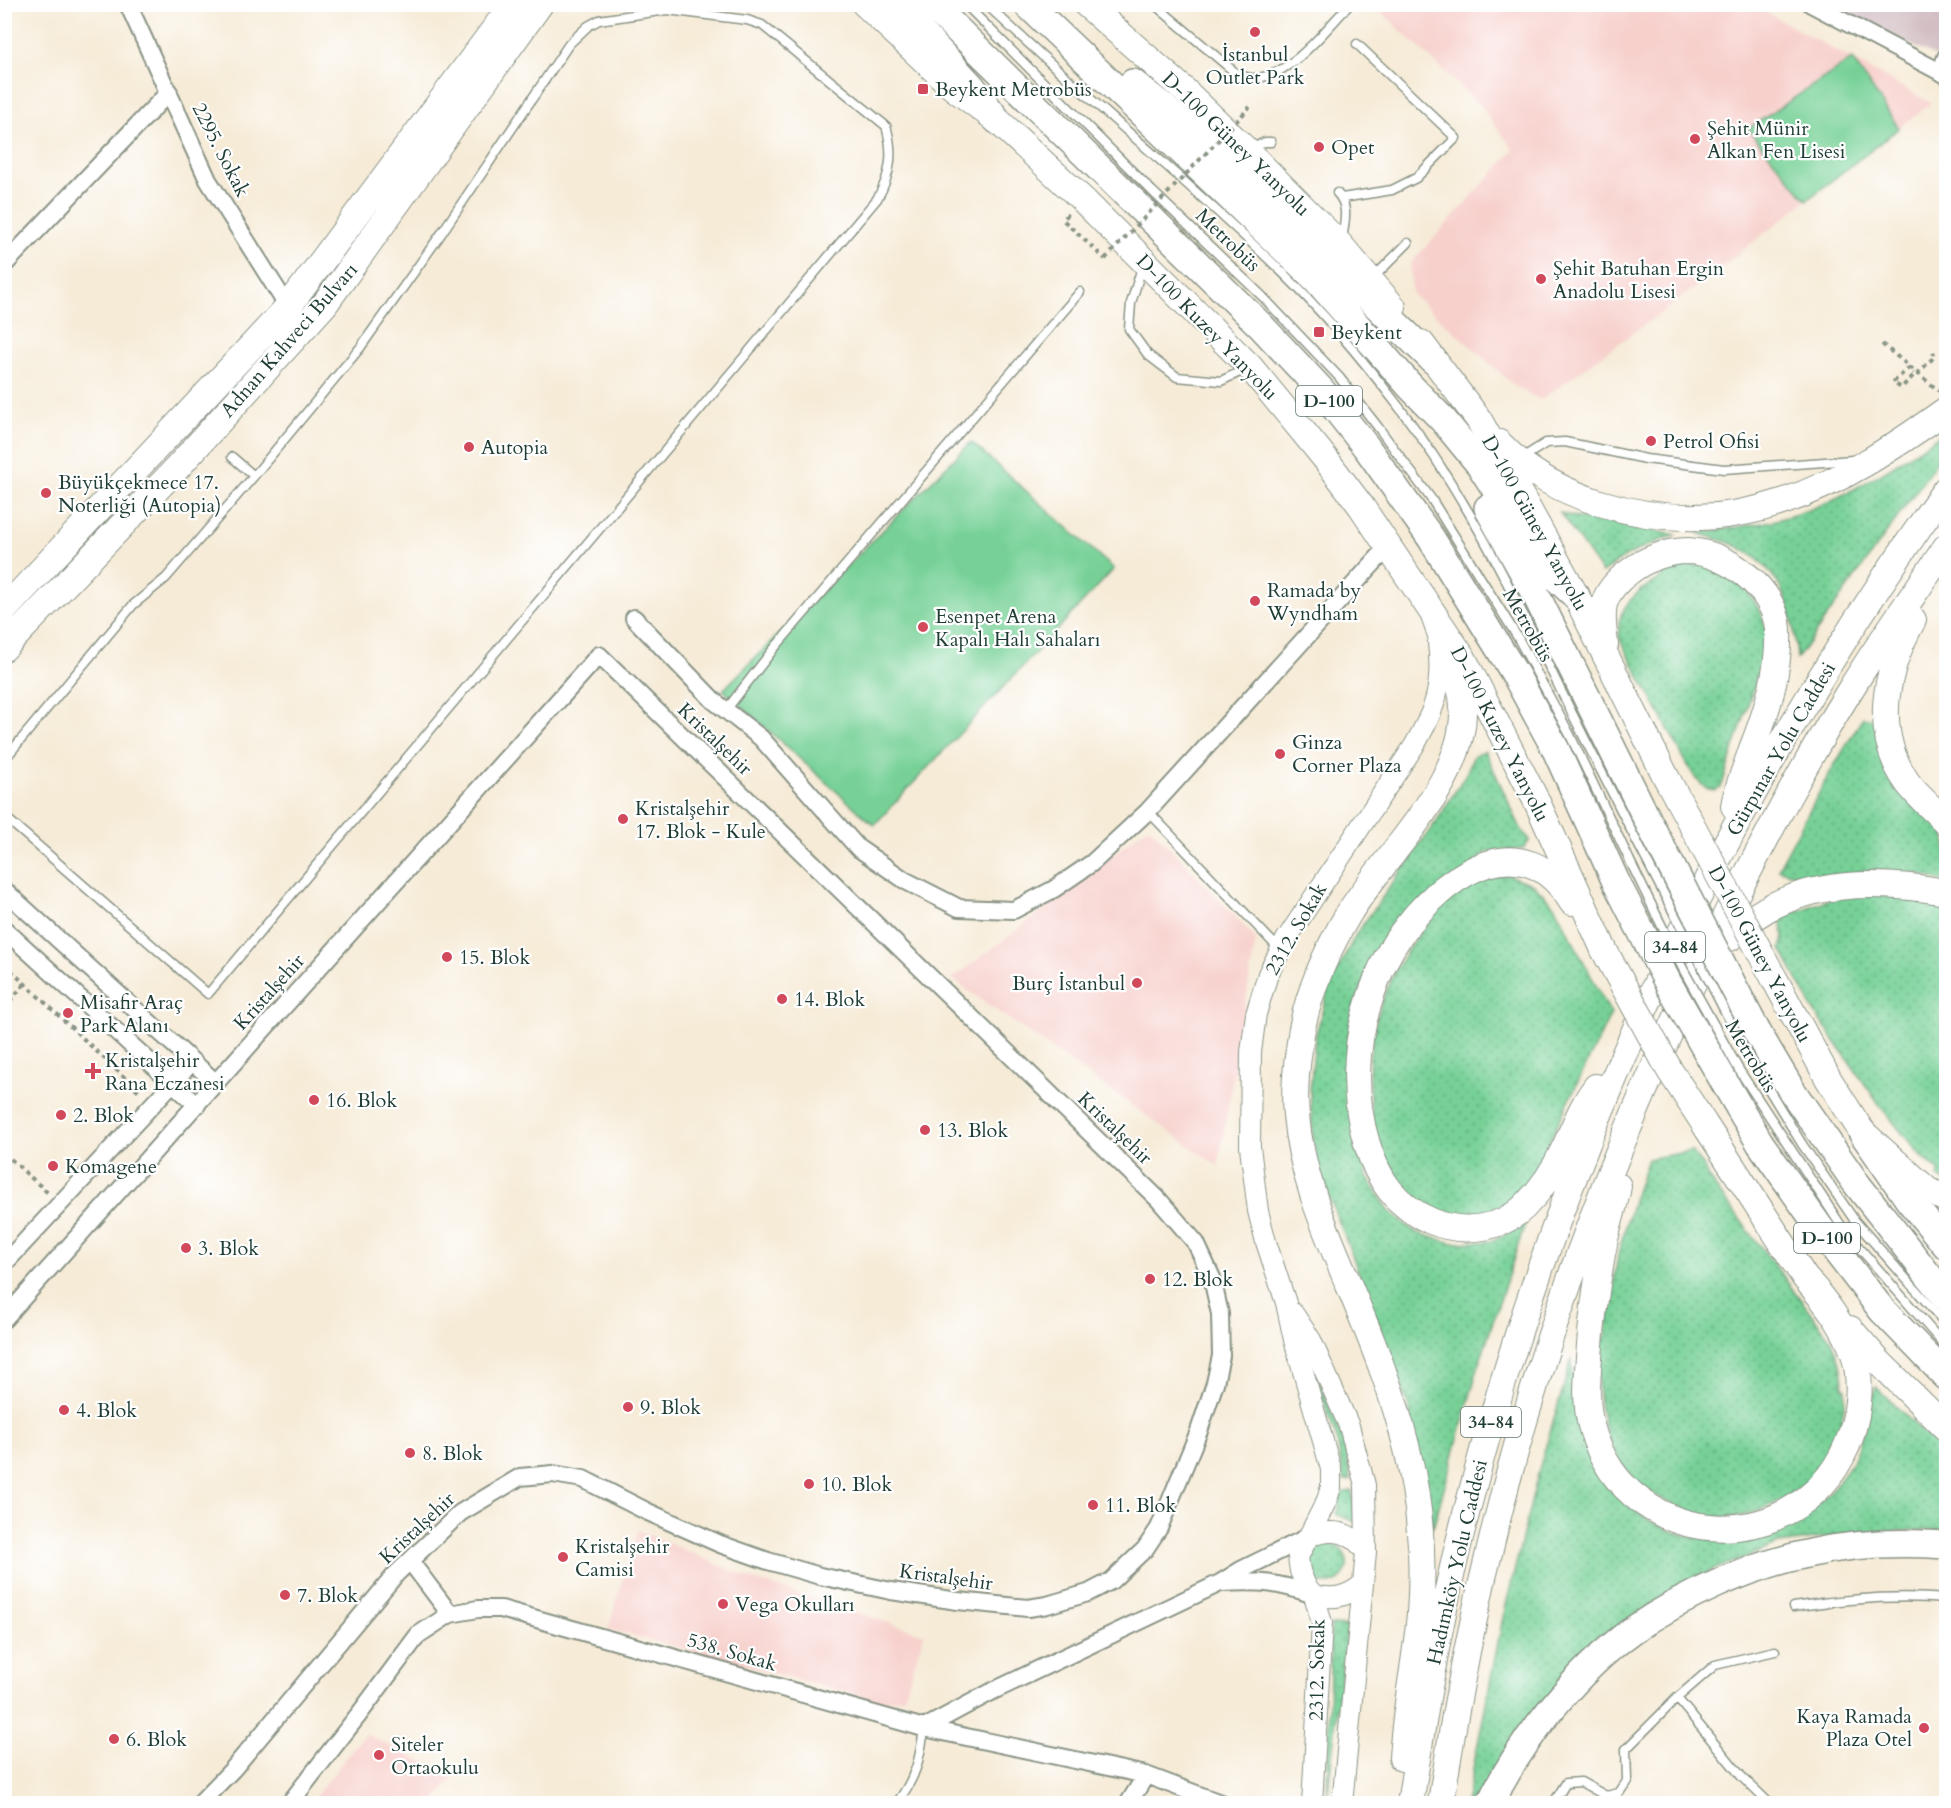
<svg xmlns="http://www.w3.org/2000/svg" width="1951" height="1808" font-family="Cardo,serif">
<style>
.built{fill:#f7d0cc}
.industrial{fill:#d2bec3}
.green{fill:url(#green-dots);stroke:#4b8766;stroke-width:1.5}
.pitch{fill:#77d197;stroke:#4b8766;stroke-width:1.5}
.lines{fill:none;stroke-linecap:round;stroke-linejoin:round}
.service-casing{stroke:#8a9486;stroke-width:11}
.minor-casing{stroke:#8a9486;stroke-width:20}
.tertiary-casing{stroke:#8a9486;stroke-width:22}
.primary-casing{stroke:#8a9486;stroke-width:28}
.trunk-casing{stroke:#8a9486;stroke-width:30}
.path{stroke:#8a9486;stroke-width:4;stroke-dasharray:4.5 4.5;stroke-linecap:butt}
.service{stroke:#fff;stroke-width:8}
.minor{stroke:#fff;stroke-width:16}
.tertiary{stroke:#fff;stroke-width:20}
.primary{stroke:#fff;stroke-width:26}
.trunk{stroke:#fff;stroke-width:27}
.service-bridge-casing{stroke:#8a9486;stroke-width:11;stroke-linecap:butt}
.primary-bridge-casing{stroke:#8a9486;stroke-width:28;stroke-linecap:butt}
.trunk-bridge-casing{stroke:#8a9486;stroke-width:30;stroke-linecap:butt}
.path-bridge{stroke:#8a9486;stroke-width:4;stroke-dasharray:4.5 4.5;stroke-linecap:butt}
.service-bridge{stroke:#fff;stroke-width:8}
.primary-bridge{stroke:#fff;stroke-width:26}
.trunk-bridge{stroke:#fff;stroke-width:27}
.poi-dot{fill:#d1495b;stroke:#fff;stroke-width:2}
.labels{text-anchor:middle;dominant-baseline:central;stroke-width:4.5;stroke-linejoin:round;paint-order:stroke}
.shield{fill:#fff;stroke:#627771;stroke-width:1.5}
.shield-label{font-size:18px;font-weight:bold;fill:#1f3d34}
.poi-label{font-size:20px;fill:#1f3d34;stroke:#fff;text-anchor:start}
.street-label{font-size:20px;fill:#1f3d34;stroke:#fff}
</style>
<defs>
<pattern id="green-dots" width="8" height="8" patternUnits="userSpaceOnUse" patternTransform="scale(1.5)"><rect width="8" height="8" fill="#77d197"/><path d="M2 2h.1M6 6h.1" fill="none" stroke="#61ab7c" stroke-width="1.8" stroke-linecap="round"/></pattern>
</defs>
<rect width="100%" height="100%" fill="#fff"/>
<filter id="ink" filterUnits="userSpaceOnUse"><feTurbulence type="fractalNoise" baseFrequency=".0167" numOctaves="2"/><feDisplacementMap in="SourceGraphic" scale="12" xChannelSelector="R" yChannelSelector="G"/><feConvolveMatrix kernelMatrix="1 2 1 2 8 2 1 2 1" color-interpolation-filters="sRGB"/></filter>
<filter id="wash" filterUnits="userSpaceOnUse"><feTurbulence type="fractalNoise" baseFrequency=".008" numOctaves="4" result="noise"/><feDisplacementMap in="SourceGraphic" scale="24" xChannelSelector="R" yChannelSelector="G"/><feGaussianBlur stdDeviation="1.35" result="paint"/><feColorMatrix in="noise" values="0 0 0 0 0 0 0 0 0 0 0 0 0 0 0 0 0 1.4 0 .05"/><feComposite in="paint" operator="in"/></filter>
<g filter="url(#wash)">
<rect width="100%" height="100%" fill="#f6ebd7"/>
<path class="built" d="M 1376,4 L 1753,5 L 1931,103 L 1688,293 L 1541,400 L 1516,387 L 1412,294 L 1410,264 L 1514,150 L 1480,105 L 1375,6 Z
M 1149,826 L 1256,939 L 1218,1166 L 952,979 L 1016,931 Z
M 638,1530 L 751,1579 L 924,1634 L 904,1697 L 879,1701 L 608,1629 Z
M 365,1734 L 454,1777 L 433,1803 L 310,1803 Z"/>
<path class="industrial" d="M 1831,5 L 1946,5 L 1946,62 L 1854,16 Z"/>
<path class="green" d="M 1946,431 L 1946,449 L 1797,659 C 1794,609 1781,564 1730,543 C 1720,539 1709,537 1698,533 C 1724,529 1751,526 1776,520 C 1839,505 1893,466 1946,431 Z
M 1560,513 L 1586,520 L 1587,515 L 1615,524 L 1677,535 C 1649,543 1625,555 1602,573 Z
M 1701,565 C 1713,569 1725,572 1735,580 C 1750,591 1764,614 1766,632 C 1768,646 1764,661 1763,675 L 1758,674 L 1721,788 L 1714,791 L 1704,787 L 1692,773 L 1620,640 C 1612,609 1639,589 1663,577 L 1661,570 L 1683,566 Z
M 1863,717 L 1877,720 L 1946,832 L 1946,882 L 1919,874 L 1872,870 L 1807,878 L 1778,869 L 1828,776 Z
M 1485,751 L 1521,829 L 1530,840 L 1523,849 L 1487,852 L 1372,962 L 1356,1001 L 1347,1042 L 1367,1177 L 1390,1212 L 1417,1233 L 1453,1243 L 1493,1241 L 1525,1224 L 1479,1364 L 1433,1528 L 1409,1408 L 1383,1335 L 1321,1176 L 1313,1141 L 1310,1091 L 1315,1038 L 1329,987 L 1355,936 L 1440,816 L 1467,772 L 1474,755 Z
M 1508,875 L 1534,885 L 1554,905 L 1611,1014 L 1528,1185 C 1506,1209 1486,1220 1453,1217 C 1427,1215 1417,1205 1402,1185 C 1396,1177 1387,1169 1383,1160 C 1375,1144 1372,1125 1371,1107 C 1362,1034 1386,965 1438,913 C 1451,899 1467,884 1485,878 C 1492,876 1501,876 1508,875 Z
M 1875,894 L 1946,904 L 1946,1181 L 1938,1178 L 1939,1171 L 1920,1155 L 1881,1107 L 1815,1013 L 1781,949 L 1784,938 L 1781,917 L 1836,897 Z
M 1691,1151 L 1703,1165 L 1707,1176 L 1832,1341 C 1839,1357 1843,1370 1843,1387 L 1846,1388 C 1844,1414 1838,1444 1822,1466 C 1816,1475 1807,1482 1799,1488 C 1785,1498 1767,1509 1750,1514 C 1701,1527 1637,1496 1614,1451 C 1596,1417 1597,1377 1599,1339 L 1605,1339 L 1618,1254 L 1633,1200 L 1648,1159 Z
M 1307,1354 L 1344,1440 L 1351,1480 L 1344,1481 L 1337,1440 Z
M 1572,1358 C 1574,1399 1577,1427 1594,1465 C 1596,1470 1598,1477 1602,1481 C 1607,1488 1616,1494 1622,1500 C 1632,1508 1644,1518 1655,1524 C 1720,1557 1806,1534 1845,1473 C 1861,1449 1867,1415 1876,1387 L 1946,1455 L 1946,1532 L 1922,1530 L 1864,1532 L 1779,1544 L 1690,1579 L 1653,1603 L 1494,1771 L 1475,1803 L 1466,1804 L 1503,1617 L 1540,1466 Z
M 1352,1491 L 1355,1522 L 1336,1514 L 1339,1506 L 1341,1493 Z
M1307 1564a20 20 0 1 1 40 0a20 20 0 1 1-40 0Z
M 1331,1625 L 1347,1626 L 1327,1800 Z"/>
<path class="pitch" d="M 1852,59 L 1899,128 L 1807,200 L 1748,129 Z
M 971,442 L 1114,569 L 874,825 L 723,690 Z"/>
</g>
<g filter="url(#ink)">
<g class="lines">
<defs>
<path id="service" d="M 965,4 L 1152,191 L 1262,296 L 1339,377 L 1378,427 L 1432,500 L 1518,638 L 1570,735 L 1629,859
M 986,4 C 1083,96 1187,179 1282,272 C 1325,314 1363,360 1399,407 C 1467,496 1515,597 1564,697 C 1588,746 1613,794 1637,842
M 1154,4 L 1238,75 C 1243,76 1251,79 1256,78 C 1291,76 1327,28 1350,4
M 1249,150 L 1265,142 L 1271,142
M 1337,193 C 1350,206 1344,224 1342,240
M 1342,198 L 1392,190 L 1416,178 L 1456,138 L 1357,44
M 1143,264 L 1131,303 L 1129,329 L 1148,355 L 1177,377 L 1221,381 L 1248,368
M 1372,279 L 1408,243
M 232,457 L 254,476
M 1522,458 L 1546,443 L 1565,442 L 1646,459 L 1724,469 L 1853,460
M 726,710 L 772,651 L 1080,292
M 4,760 L 133,605 L 166,578 L 254,476 L 360,348 L 441,234 L 569,44 L 588,26 L 599,20 L 667,10
M 1148,811 L 1280,950
M 4,816 L 208,994 L 877,199 C 891,175 894,153 886,126 L 762,25 L 747,20 L 667,10 L 660,4
M 1746,1052 L 1802,1144 L 1855,1221 L 1946,1324
M 1739,1070 L 1844,1230 L 1946,1347
M 1793,1607 C 1844,1599 1895,1594 1946,1599
M 1677,1698 L 1742,1777 L 1770,1804
M 896,1804 C 916,1778 920,1759 924,1728
M 1553,1804 L 1566,1783 L 1581,1782 L 1606,1796 L 1619,1793 L 1627,1781 L 1626,1749 L 1677,1698 L 1715,1665 L 1775,1651"/>
<path id="minor" d="M 128,4 L 208,180 L 288,307
M 1811,4 L 1946,75
M 1941,71 L 1946,57
M 4,265 L 169,92
M 634,618 L 714,701 L 761,738 L 858,848 L 906,881 L 959,908 L 1014,910 L 1054,889 L 1092,863 L 1148,811 L 1388,547
M 4,890 L 216,1083
M 4,929 L 197,1105
M 4,1264 L 192,1062
M 4,1319 L 599,655 L 1159,1200 L 1196,1243 L 1212,1278 L 1220,1314 L 1221,1356 L 1215,1383 L 1199,1431 L 1159,1528 L 1145,1549 L 1111,1581 L 1088,1593 L 1047,1605 L 1028,1608 L 958,1601 L 891,1591 L 820,1576 L 768,1561 L 720,1544 L 648,1512 L 583,1479 L 553,1474 L 520,1477 L 460,1513 L 396,1574 L 233,1769 L 199,1804
M 410,1561 L 450,1614
M 1221,1583 C 1260,1581 1277,1582 1314,1595
M 924,1728 L 1146,1775 L 1223,1804
M 289,1804 L 360,1713 L 418,1635 L 450,1614 L 478,1609 L 501,1609 L 924,1728 L 993,1691 L 1220,1583 L 1241,1570 L 1310,1536
M 1128,1804 L 1146,1775"/>
<path id="tertiary" d="M 1293,1313 L 1311,1340 L 1349,1426 L 1365,1485 L 1366,1552 L 1342,1804
M 1310,1536 C 1334,1528 1351,1531 1366,1552
M 1314,1595 C 1334,1600 1347,1597 1363,1584
M 1312,1804 L 1322,1623 L 1314,1595 L 1306,1586 L 1300,1571 L 1298,1557 L 1327,1500 L 1331,1487 L 1331,1469 L 1294,1340 L 1286,1303 L 1266,1242 L 1258,1211 L 1250,1147 L 1251,1052 L 1256,1014 L 1268,974 L 1287,938 L 1414,746 C 1436,708 1443,687 1438,642"/>
<path id="primary" d="M 865,4 L 953,87 L 997,120 L 1082,199 L 1250,367 L 1324,457 L 1361,506 L 1463,658 L 1537,802 L 1604,950
M 1086,4 L 1184,90 L 1247,151 L 1341,246 L 1393,307
M 1421,343 L 1479,420 L 1576,596 L 1666,777
M 1499,443 C 1526,472 1562,491 1600,503 C 1736,546 1838,487 1946,410
M 4,610 L 288,307 L 513,4
M 1913,620 C 1885,670 1872,732 1907,782 C 1918,797 1934,810 1946,822
M 1605,645 C 1604,632 1601,617 1604,604 C 1608,590 1618,580 1629,572 C 1645,559 1667,551 1688,551 C 1727,552 1775,589 1778,629 C 1780,671 1767,711 1752,749 C 1746,768 1737,787 1734,806
M 4,648 L 177,468 L 325,304 L 540,4
M 1572,902 C 1524,823 1451,871 1408,925 C 1390,947 1377,975 1369,1002 C 1354,1047 1353,1099 1367,1144 C 1378,1180 1396,1206 1431,1221 C 1461,1234 1500,1230 1524,1207 C 1541,1190 1555,1169 1565,1147 C 1574,1127 1582,1105 1596,1087
M 1730,938 C 1785,879 1873,879 1946,892
M 1775,980 L 1829,1080 L 1862,1132 L 1927,1190 L 1946,1199
M 1707,1128 L 1805,1278 L 1816,1290
M 1618,1186 C 1615,1204 1609,1222 1605,1239 C 1597,1278 1592,1317 1589,1357 C 1587,1380 1585,1406 1592,1429 C 1629,1557 1807,1562 1851,1435 C 1859,1410 1862,1380 1854,1354 C 1844,1325 1825,1301 1805,1278
M 1850,1329 L 1879,1362 L 1946,1428
M 1402,1758 C 1405,1709 1416,1661 1420,1613 C 1424,1559 1420,1502 1407,1449 C 1393,1392 1371,1338 1348,1283 C 1325,1229 1301,1175 1296,1115 C 1294,1094 1296,1070 1299,1049 C 1304,1000 1324,955 1349,913 C 1387,851 1474,775 1462,697 C 1461,689 1457,681 1455,674 C 1448,654 1441,635 1434,616
M 1410,1804 C 1425,1706 1441,1609 1466,1514 C 1560,1147 1725,796 1946,489
M 1441,1804 C 1486,1483 1588,1187 1734,899 C 1770,830 1806,761 1847,695 C 1878,644 1913,596 1946,547"/>
<path id="trunk" d="M 895,4 L 972,87 L 997,120
M 931,4 L 1261,326 L 1321,390 L 1367,448 L 1431,538 L 1515,674 L 1556,750 L 1616,882
M 1027,4 L 1317,280 L 1410,386 L 1444,421 L 1480,465 L 1547,569 L 1576,596
M 1133,83 L 1162,106 L 1334,264 L 1433,360
M 1488,508 L 1538,599 L 1650,825
M 1757,1032 L 1792,1091 L 1856,1183 L 1946,1298
M 1726,1085 L 1760,1143 L 1837,1252 L 1882,1310 L 1946,1376
M 1862,1132 L 1909,1200 L 1946,1245
M 1490,1804 C 1520,1741 1576,1671 1633,1630 C 1682,1596 1752,1565 1811,1553 C 1855,1543 1902,1542 1946,1545"/>
</defs>
<use href="#service" class="service-casing"/>
<use href="#minor" class="minor-casing"/>
<use href="#tertiary" class="tertiary-casing"/>
<use href="#primary" class="primary-casing"/>
<use href="#trunk" class="trunk-casing"/>
<path class="path" d="M 1068,214 L 1063,220 L 1105,259
M 1882,344 L 1939,391
M 1910,367 L 1893,382 L 1901,388 L 1915,374 L 1913,373
M 1917,374 L 1935,356 L 1933,352
M 4,964 L 141,1093
M 4,1008 L 26,982
M 4,1153 L 48,1193"/>
<use href="#service" class="service"/>
<use href="#minor" class="minor"/>
<use href="#tertiary" class="tertiary"/>
<use href="#primary" class="primary"/>
<use href="#trunk" class="trunk"/>
<defs>
<path id="service-bridge" d="M 1637,842 L 1746,1052
M 1629,859 L 1682,967 L 1739,1070"/>
<path id="primary-bridge" d="M 1666,777 L 1775,980
M 1604,950 L 1670,1071 L 1707,1128"/>
<path id="trunk-bridge" d="M 1650,825 L 1757,1032
M 1616,882 L 1668,983 L 1726,1085"/>
</defs>
<use href="#service-bridge" class="service-bridge-casing"/>
<use href="#primary-bridge" class="primary-bridge-casing"/>
<use href="#trunk-bridge" class="trunk-bridge-casing"/>
<path class="path-bridge" d="M 1105,259 L 1250,107"/>
<use href="#service-bridge" class="service-bridge"/>
<use href="#primary-bridge" class="primary-bridge"/>
<use href="#trunk-bridge" class="trunk-bridge"/>
</g>
</g>
<g class="poi-dot">
<circle cx="1255" cy="32" r="6"/>
<rect x="917" y="83" width="12" height="12" rx="3"/>
<circle cx="1695" cy="139" r="6"/>
<circle cx="1319" cy="147" r="6"/>
<circle cx="1541" cy="279" r="6"/>
<rect x="1313" y="326" width="12" height="12" rx="3"/>
<circle cx="1651" cy="441" r="6"/>
<circle cx="469" cy="447" r="6"/>
<circle cx="46" cy="493" r="6"/>
<circle cx="1255" cy="601" r="6"/>
<circle cx="923" cy="627" r="6"/>
<circle cx="1280" cy="754" r="6"/>
<circle cx="623" cy="819" r="6"/>
<circle cx="447" cy="957" r="6"/>
<circle cx="1137" cy="983" r="6"/>
<circle cx="782" cy="999" r="6"/>
<circle cx="68" cy="1013" r="6"/>
<path d="M90 1062h6v6h6v6h-6v6h-6v-6h-6v-6h6z"/>
<circle cx="314" cy="1100" r="6"/>
<circle cx="61" cy="1115" r="6"/>
<circle cx="925" cy="1130" r="6"/>
<circle cx="53" cy="1166" r="6"/>
<circle cx="186" cy="1248" r="6"/>
<circle cx="1150" cy="1279" r="6"/>
<circle cx="628" cy="1407" r="6"/>
<circle cx="64" cy="1410" r="6"/>
<circle cx="410" cy="1453" r="6"/>
<circle cx="809" cy="1484" r="6"/>
<circle cx="1093" cy="1505" r="6"/>
<circle cx="563" cy="1557" r="6"/>
<circle cx="285" cy="1595" r="6"/>
<circle cx="723" cy="1604" r="6"/>
<circle cx="1924" cy="1728" r="6"/>
<circle cx="114" cy="1739" r="6"/>
<circle cx="379" cy="1755" r="6"/>
</g>
<g class="labels">
<g class="shield">
<rect x="1296" y="386" width="66" height="30" rx="4.5"/>
<rect x="1645" y="932" width="60" height="30" rx="4.5"/>
<rect x="1794" y="1223" width="66" height="30" rx="4.5"/>
<rect x="1461" y="1407" width="60" height="30" rx="4.5"/>
</g>
<g class="shield-label">
<text x="1329" y="401">D-100</text>
<text x="1675" y="947">34-84</text>
<text x="1827" y="1238">D-100</text>
<text x="1491" y="1422">34-84</text>
</g>
<g class="poi-label">
<text x="1255" y="54" text-anchor="middle">İstanbul<tspan x="1255" dy="23">Outlet Park</tspan></text>
<text x="935" y="89">Beykent Metrobüs</text>
<text x="1707" y="128">Şehit Münir<tspan x="1707" dy="23">Alkan Fen Lisesi</tspan></text>
<text x="1331" y="147">Opet</text>
<text x="1553" y="268">Şehit Batuhan Ergin<tspan x="1553" dy="23">Anadolu Lisesi</tspan></text>
<text x="1331" y="332">Beykent</text>
<text x="1663" y="441">Petrol Ofisi</text>
<text x="481" y="447">Autopia</text>
<text x="58" y="482">Büyükçekmece 17.<tspan x="58" dy="23">Noterliği (Autopia)</tspan></text>
<text x="1267" y="590">Ramada by<tspan x="1267" dy="23">Wyndham</tspan></text>
<text x="935" y="616">Esenpet Arena<tspan x="935" dy="23">Kapalı Halı Sahaları</tspan></text>
<text x="1292" y="742">Ginza<tspan x="1292" dy="23">Corner Plaza</tspan></text>
<text x="635" y="808">Kristalşehir<tspan x="635" dy="23">17. Blok - Kule</tspan></text>
<text x="459" y="957">15. Blok</text>
<text x="1125" y="983" text-anchor="end">Burç İstanbul</text>
<text x="794" y="999">14. Blok</text>
<text x="80" y="1002">Misafir Araç<tspan x="80" dy="23">Park Alanı</tspan></text>
<text x="105" y="1060">Kristalşehir<tspan x="105" dy="23">Rana Eczanesi</tspan></text>
<text x="326" y="1100">16. Blok</text>
<text x="73" y="1115">2. Blok</text>
<text x="937" y="1130">13. Blok</text>
<text x="65" y="1166">Komagene</text>
<text x="198" y="1248">3. Blok</text>
<text x="1162" y="1279">12. Blok</text>
<text x="640" y="1407">9. Blok</text>
<text x="76" y="1410">4. Blok</text>
<text x="422" y="1453">8. Blok</text>
<text x="821" y="1484">10. Blok</text>
<text x="1105" y="1505">11. Blok</text>
<text x="575" y="1546">Kristalşehir<tspan x="575" dy="23">Camisi</tspan></text>
<text x="297" y="1595">7. Blok</text>
<text x="735" y="1604">Vega Okulları</text>
<text x="1912" y="1716" text-anchor="end">Kaya Ramada<tspan x="1912" dy="23">Plaza Otel</tspan></text>
<text x="126" y="1739">6. Blok</text>
<text x="391" y="1744">Siteler<tspan x="391" dy="23">Ortaokulu</tspan></text>
</g>
<g class="street-label">
<text transform="translate(1236 144) rotate(44)">D-100 Güney Yanyolu</text>
<text transform="translate(221 150) rotate(63)">2295. Sokak</text>
<text transform="translate(1228 240) rotate(44)">Metrobüs</text>
<text transform="translate(1207 327) rotate(46)">D-100 Kuzey Yanyolu</text>
<text transform="translate(289 340) rotate(-49)">Adnan Kahveci Bulvarı</text>
<text transform="translate(1535 523) rotate(61)">D-100 Güney Yanyolu</text>
<text transform="translate(1528 625) rotate(60)">Metrobüs</text>
<text transform="translate(1500 734) rotate(63)">D-100 Kuzey Yanyolu</text>
<text transform="translate(715 739) rotate(44)">Kristalşehir</text>
<text transform="translate(1781 749) rotate(-60)">Gürpınar Yolu Caddesi</text>
<text transform="translate(1296 929) rotate(-60)">2312. Sokak</text>
<text transform="translate(1760 954) rotate(62)">D-100 Güney Yanyolu</text>
<text transform="translate(269 992) rotate(-48)">Kristalşehir</text>
<text transform="translate(1751 1056) rotate(59)">Metrobüs</text>
<text transform="translate(1115 1128) rotate(44)">Kristalşehir</text>
<text transform="translate(417 1528) rotate(-43)">Kristalşehir</text>
<text transform="translate(1457 1562) rotate(-77)">Hadımköy Yolu Caddesi</text>
<text transform="translate(946 1577) rotate(8)">Kristalşehir</text>
<text transform="translate(732 1652) rotate(16)">538. Sokak</text>
<text transform="translate(1317 1670) rotate(-89)">2312. Sokak</text>
</g>
</g>
<rect width="1951" height="1808" fill="none" stroke="#fff" stroke-width="24"/>
</svg>
